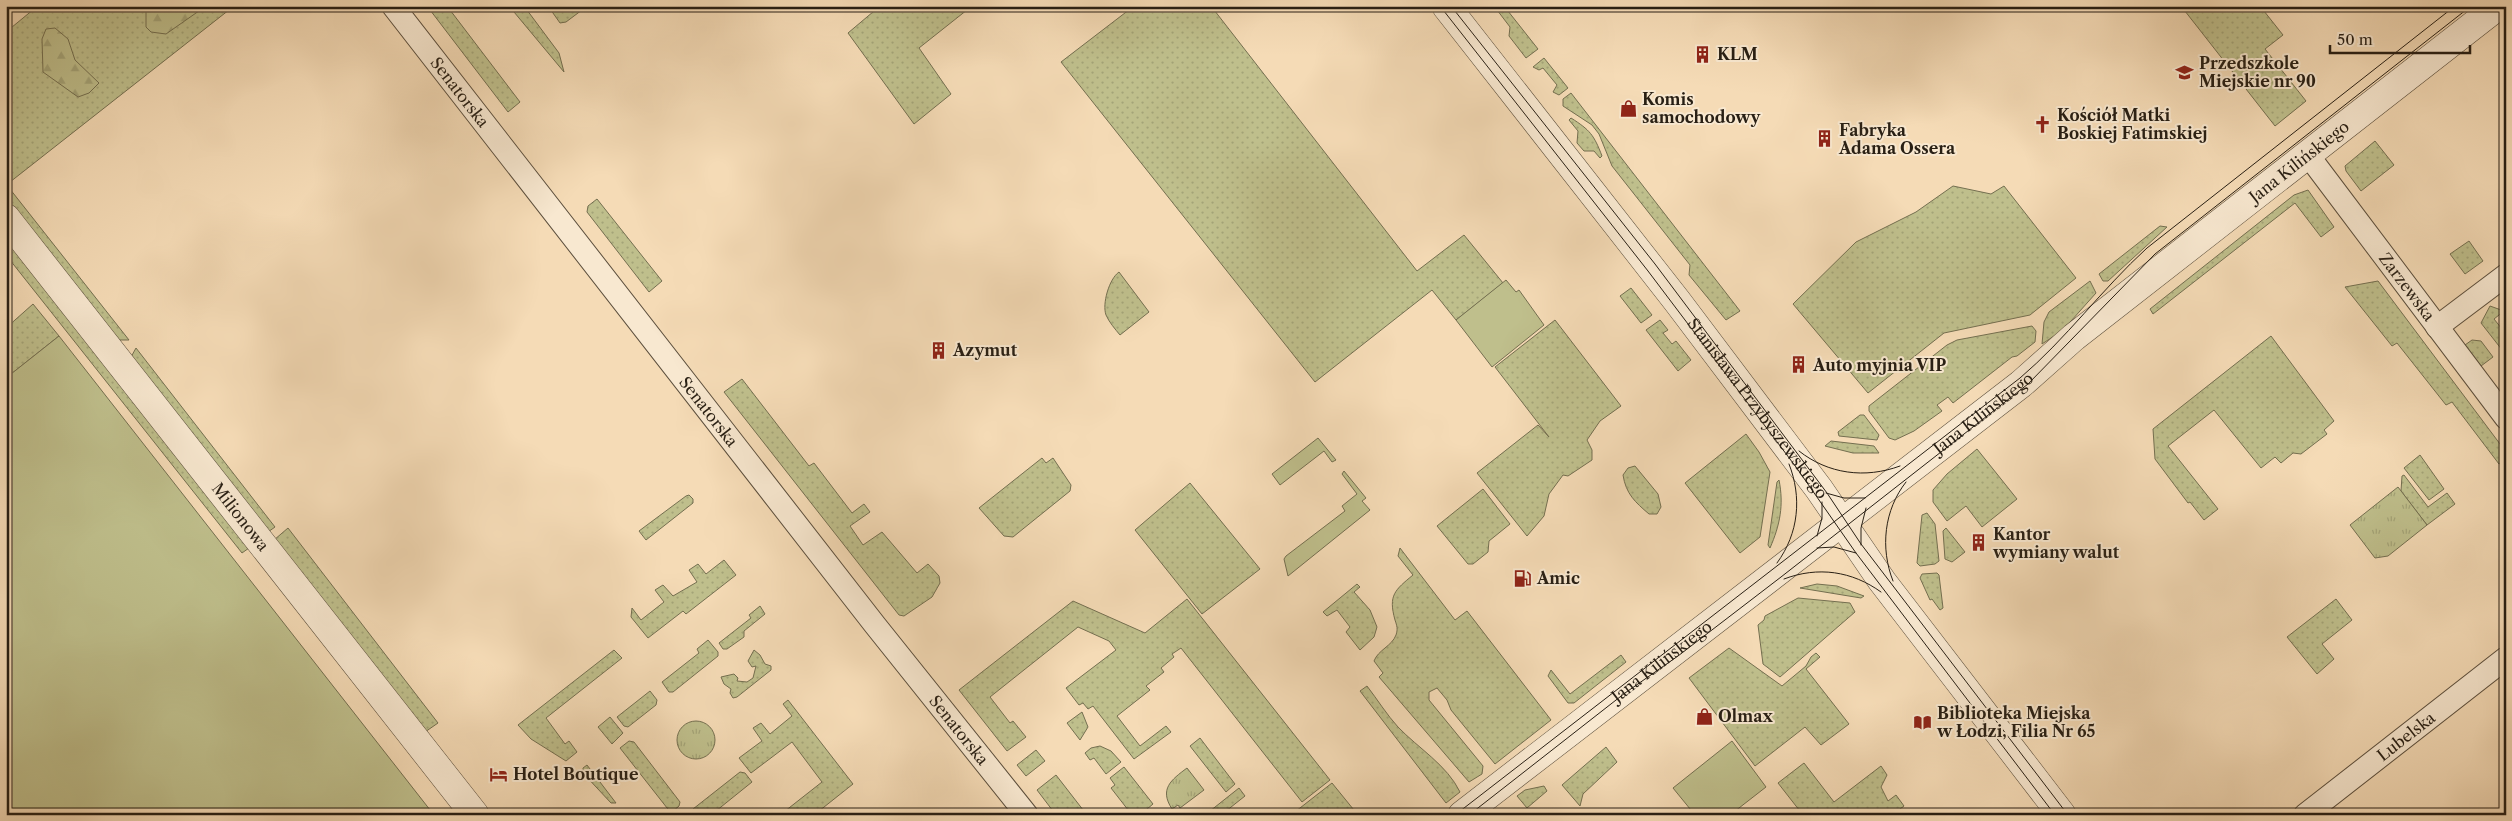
<svg xmlns="http://www.w3.org/2000/svg" width="2512" height="821" font-family="'Libre Caslon Text',serif">
<style>
.grass{fill:url(#grass-dots);stroke:#746f50}
.forest{fill:url(#forest-firs);stroke:#746f50}
.park{fill:url(#park-tufts);stroke:#746f50}
.garden{fill:#bfbf8c;stroke:#746f50}
.lines{fill:none;stroke-linecap:round;stroke-linejoin:round}
.minor-casing{stroke:#5b4e3c;stroke-width:24}
.tertiary-casing{stroke:#5b4e3c;stroke-width:29}
.minor{stroke:#f8e8d0;stroke-width:22}
.tertiary{stroke:#f8e8d0;stroke-width:28}
.tram{stroke:#281f14;stroke-width:1}
.labels{text-anchor:middle;dominant-baseline:central;stroke-width:4;stroke-linejoin:round;paint-order:stroke}
.poi-label{font-size:16px;font-weight:bold;fill:#281f14;stroke:#f8e8d0;text-anchor:start}
.street-label{font-size:16px;fill:#281f14;stroke:#f8e8d0}
</style>
<defs>
<pattern id="grass-dots" width="8" height="8" patternUnits="userSpaceOnUse" patternTransform="scale(1.25)"><rect width="8" height="8" fill="#bfbf8c"/><path d="M2 2h.1M6 6h.1" fill="none" stroke="#a4a478" stroke-width="1.8" stroke-linecap="round"/></pattern>
<pattern id="forest-firs" width="22" height="20" patternUnits="userSpaceOnUse" patternTransform="scale(1.25)"><rect width="22" height="20" fill="#bfbf8c"/><path d="M5 1l3.5 6h-7zM16 11l3.5 6h-7z" fill="#a4a478"/></pattern>
<pattern id="park-tufts" width="24" height="20" patternUnits="userSpaceOnUse" patternTransform="scale(1.25)"><rect width="24" height="20" fill="#bfbf8c"/><path d="M3 7l-1-3M5 7V3M7 7l1-3M15 17l-1-3M17 17v-4M19 17l1-3" fill="none" stroke="#a4a478"/></pattern>
</defs>
<rect width="100%" height="100%" fill="#f5dbb6"/>
<filter id="stains"><feTurbulence type="fractalNoise" baseFrequency=".004" numOctaves="4"/><feColorMatrix values="0 0 0 0 .2 0 0 0 0 .09 0 0 0 0 .02 0 0 0 .5 -.17"/></filter>
<radialGradient id="worn" r=".72"><stop offset=".6" stop-color="#630" stop-opacity="0"/><stop offset="1" stop-color="#630" stop-opacity=".3"/></radialGradient>
<path class="grass" d="M 47,6 L 234,6 L 10,182 L 6,178 L 6,32 L 34,9 L 41,11 Z
M 427,6 L 447,6 L 520,102 L 508,112 Z
M 509,6 L 524,6 L 559,53 L 564,72 Z
M 548,6 L 579,6 L 582,10 L 566,22 L 560,23 Z
M 880,6 L 972,6 L 919,48 L 951,94 L 914,124 L 848,33 Z
M 1134,6 L 1211,6 L 1417,271 L 1464,235 L 1503,283 L 1456,320 L 1432,290 L 1315,382 L 1061,62 Z
M 1494,6 L 1504,6 L 1538,49 L 1526,58 L 1509,36 L 1510,27 Z
M 2181,6 L 2260,6 L 2283,35 L 2265,49 L 2306,101 L 2275,126 Z
M 1544,58 L 1568,88 L 1559,95 L 1553,92 L 1557,85 L 1543,68 L 1539,70 L 1533,67 Z
M 1571,93 L 1740,311 L 1726,320 L 1689,275 L 1690,265 L 1612,166 L 1599,134 L 1592,125 L 1563,106 L 1563,99 Z
M 1571,118 C 1590,130 1594,135 1602,156 L 1600,158 L 1594,151 L 1584,151 L 1577,143 L 1578,131 L 1569,120 Z
M 2375,141 L 2394,165 L 2361,191 L 2346,171 L 2345,166 Z
M 6,184 L 129,340 L 117,340 L 6,199 Z
M 1953,186 L 1991,194 L 2004,186 L 2076,278 L 2030,315 L 1944,333 L 1868,393 L 1793,304 L 1856,242 L 1916,212 Z
M 2308,190 L 2334,227 L 2321,237 L 2295,203 L 2153,314 L 2150,309 L 2294,195 Z
M 597,199 L 662,281 L 649,292 L 587,212 L 588,206 Z
M 2160,226 L 2167,227 L 2108,281 L 2103,281 L 2099,274 Z
M 6,237 L 249,548 L 242,553 L 6,255 Z
M 2469,241 L 2483,261 L 2465,274 L 2450,254 Z
M 1119,272 L 1149,312 L 1120,335 C 1115,329 1109,322 1106,315 C 1102,304 1109,279 1119,272 Z
M 2090,281 L 2096,293 L 2063,330 L 2042,344 L 2044,322 L 2049,312 Z
M 2378,281 L 2506,452 L 2506,459 L 2499,464 L 2452,402 L 2446,405 L 2397,343 L 2392,346 L 2345,287 Z
M 1631,288 L 1652,315 L 1641,323 L 1620,296 Z
M 33,304 L 59,336 L 6,378 L 6,328 Z
M 2490,306 L 2504,311 L 2494,319 L 2506,334 L 2506,355 L 2481,323 Z
M 1555,320 L 1621,406 L 1600,421 L 1587,440 L 1592,450 L 1592,460 L 1568,476 L 1563,475 L 1549,494 L 1544,516 L 1527,536 L 1477,473 L 1538,425 L 1549,437 L 1495,367 Z
M 1660,320 L 1668,330 L 1663,333 L 1672,344 L 1676,341 L 1691,360 L 1678,371 L 1646,330 Z
M 2032,326 L 2036,331 L 2035,342 L 2017,356 L 2012,357 L 1953,403 L 1948,397 L 1937,405 L 1942,411 L 1914,431 L 1895,440 L 1889,438 L 1869,411 L 1869,406 L 1947,345 L 1957,340 Z
M 2271,336 L 2334,421 L 2324,430 L 2327,434 L 2301,454 L 2293,453 L 2281,463 L 2275,457 L 2261,468 L 2214,410 L 2168,446 L 2218,509 L 2204,520 L 2190,502 L 2188,503 L 2155,459 L 2153,429 Z
M 2472,340 L 2481,341 L 2493,357 L 2481,366 L 2465,345 Z
M 136,348 L 275,527 L 268,532 L 131,357 Z
M 742,379 L 809,466 L 814,463 L 852,513 L 864,504 L 870,512 L 850,526 L 863,545 L 882,532 L 917,573 L 928,564 L 939,576 L 940,583 L 932,597 L 904,616 L 899,615 L 724,392 Z
M 1860,415 L 1864,415 L 1879,435 L 1877,440 L 1839,436 L 1838,432 Z
M 1746,434 L 1759,452 L 1770,472 L 1760,537 L 1740,553 L 1685,483 Z
M 1831,441 L 1874,446 L 1879,453 L 1853,453 L 1825,446 Z
M 1977,449 L 2017,499 L 1982,527 L 1966,506 L 1947,521 L 1933,502 L 1933,490 L 1947,474 Z
M 2420,455 L 2444,489 L 2429,500 L 2404,468 Z
M 1042,458 L 1046,463 L 1053,458 L 1071,485 L 1070,491 L 1013,537 L 1004,536 L 979,508 Z
M 1635,466 L 1658,494 L 1661,507 L 1657,514 L 1649,514 C 1635,502 1626,494 1623,475 L 1628,468 Z
M 2404,475 L 2428,507 L 2447,493 L 2455,504 L 2427,525 L 2401,491 L 2402,476 Z
M 1779,480 C 1784,505 1780,525 1770,548 L 1768,545 L 1777,482 Z
M 1190,483 L 1260,569 L 1202,614 L 1135,530 Z
M 1483,489 L 1510,524 L 1489,541 L 1488,552 L 1473,564 L 1468,564 L 1437,526 Z
M 689,495 L 693,499 L 693,503 L 646,540 L 639,531 L 686,496 Z
M 1927,513 L 1935,524 L 1939,561 L 1935,564 L 1920,566 L 1917,563 L 1922,515 Z
M 288,528 L 438,723 L 425,732 L 274,540 Z
M 1946,528 L 1965,552 L 1952,562 L 1945,559 L 1943,531 Z
M 1400,548 L 1455,620 L 1467,611 L 1551,720 L 1495,764 L 1451,710 L 1447,700 L 1437,688 L 1429,692 L 1429,700 L 1483,766 L 1482,774 L 1469,782 L 1379,677 L 1383,673 L 1374,661 C 1378,650 1392,646 1396,635 C 1398,629 1397,626 1395,620 C 1388,595 1395,590 1413,575 L 1398,556 Z
M 724,560 L 736,575 L 686,614 L 683,611 L 648,638 L 631,617 L 632,608 L 641,620 L 664,602 L 655,590 L 663,585 L 673,596 L 697,582 L 689,570 L 698,564 L 706,574 Z
M 1937,573 L 1939,575 L 1943,608 L 1940,610 L 1932,599 L 1930,600 L 1920,578 L 1922,574 Z
M 1357,584 L 1360,587 L 1354,592 L 1370,610 L 1377,627 L 1374,637 L 1360,650 L 1346,632 L 1350,627 L 1337,610 L 1327,616 L 1323,612 Z
M 1817,584 L 1837,586 L 1864,596 L 1861,598 L 1800,588 Z
M 1798,598 L 1850,603 L 1855,612 L 1780,677 L 1763,664 L 1758,625 L 1764,620 L 1765,616 Z
M 1187,599 L 1330,780 L 1302,802 L 1181,648 L 1172,654 L 1174,657 L 1161,668 L 1164,672 L 1146,686 L 1150,690 L 1117,716 L 1140,746 L 1166,726 L 1171,732 L 1134,759 L 1093,706 L 1088,709 L 1083,703 L 1079,705 L 1066,688 L 1116,650 L 1109,641 L 1078,627 L 990,697 L 1010,723 L 1013,721 L 1026,737 L 1007,751 L 959,690 L 1073,601 L 1145,633 Z
M 2336,599 L 2352,620 L 2322,644 L 2334,659 L 2317,674 L 2287,637 Z
M 760,606 L 765,614 L 744,631 L 744,637 L 727,649 L 723,649 L 719,643 L 751,618 L 749,615 Z
M 708,640 L 718,652 L 718,656 L 673,692 L 669,692 L 662,682 L 699,653 L 697,649 Z
M 1729,648 L 1782,686 L 1806,666 L 1811,657 L 1816,653 L 1820,657 L 1806,669 L 1849,724 L 1821,745 L 1805,727 L 1755,766 L 1689,678 Z
M 614,650 L 622,658 L 546,718 L 565,744 L 569,741 L 577,752 L 566,761 L 531,739 L 518,725 Z
M 754,650 L 760,655 L 765,664 L 771,666 L 771,670 L 737,697 L 733,698 L 730,693 L 731,689 L 724,684 L 721,677 L 734,674 L 738,678 L 737,681 L 747,682 L 753,678 L 756,666 L 752,667 L 748,661 Z
M 1621,655 L 1626,662 L 1574,703 L 1568,703 L 1548,676 L 1551,670 L 1570,694 Z
M 1367,686 C 1377,699 1387,715 1398,727 C 1418,748 1447,765 1460,792 L 1446,803 L 1360,691 Z
M 650,691 L 657,700 L 656,705 L 628,727 L 624,726 L 617,717 Z
M 788,700 L 853,784 L 814,815 L 780,815 L 822,782 L 792,742 L 751,773 L 739,758 L 762,741 L 753,728 L 761,723 L 770,734 L 792,716 L 783,704 Z
M 1082,712 L 1088,727 L 1080,740 L 1067,723 Z
M 610,717 L 623,733 L 612,744 L 598,727 Z
M 1200,738 L 1235,784 L 1226,792 L 1190,746 Z
M 629,741 L 634,742 L 680,802 L 679,806 L 671,813 L 620,748 Z
M 1100,746 L 1111,751 L 1121,762 L 1106,774 L 1094,758 L 1090,760 L 1085,753 L 1091,748 Z
M 1606,747 L 1617,762 L 1583,794 L 1580,806 L 1562,785 Z
M 1036,750 L 1045,761 L 1026,776 L 1017,765 Z
M 1804,763 L 1834,802 L 1881,766 L 1887,775 L 1881,787 L 1888,801 L 1896,795 L 1904,806 L 1892,815 L 1803,815 L 1778,783 Z
M 587,765 L 616,803 L 611,803 L 583,773 L 583,768 Z
M 1124,767 L 1153,804 L 1140,815 L 1132,815 L 1111,788 L 1115,785 L 1110,778 Z
M 740,772 L 745,773 L 752,782 L 711,815 L 693,815 L 693,809 Z
M 1056,775 L 1087,815 L 1056,815 L 1037,790 Z
M 1332,783 L 1358,815 L 1291,815 Z
M 1544,786 L 1547,791 L 1527,808 L 1517,796 L 1525,790 Z
M 1239,788 L 1245,796 L 1221,815 L 1205,815 Z"/>
<path class="forest" d="M 146,6 L 206,6 L 166,34 L 151,32 L 146,27 Z
M 55,28 L 68,39 L 75,60 L 99,83 L 89,93 L 78,97 L 43,72 L 42,39 L 46,29 Z"/>
<path class="park" d="M 2398,487 L 2427,525 L 2388,556 L 2375,558 L 2350,525 Z
M677 740a19 19 0 1 1 38 0a19 19 0 1 1-38 0Z
M 1187,768 L 1204,790 L 1180,808 L 1178,805 L 1172,809 C 1159,789 1171,780 1187,768 Z"/>
<path class="garden" d="M 1506,280 L 1516,292 L 1519,290 L 1544,325 L 1492,367 L 1456,320 Z
M 59,336 L 434,815 L 6,815 L 6,378 Z
M 1318,438 L 1336,460 L 1332,462 L 1324,451 L 1280,485 L 1272,474 Z
M 1344,471 L 1366,498 L 1362,501 L 1370,510 L 1288,576 L 1284,559 L 1286,556 L 1345,511 L 1342,506 L 1357,494 L 1342,474 Z
M 1732,741 L 1766,787 L 1730,815 L 1695,815 L 1673,788 Z"/>
<g class="lines">
<defs>
<g id="minor">
<path id="s1" d="M 393,6 L 875,625 L 1027,815"/>
<path id="s2" d="M 2308,155 L 2506,418"/>
<path d="M 2437,327 L 2506,275"/>
<path id="s3" d="M 2305,815 L 2506,658"/>
</g>
<g id="tertiary">
<path id="s4" d="M 1446,6 L 1677,301 L 1819,489 L 1882,581 L 2062,815"/>
<path id="s5" d="M 6,218 L 475,815"/>
<path id="s6" d="M 1462,815 L 2021,384 L 2074,337 L 2498,6"/>
</g>
</defs>
<use href="#minor" class="minor-casing"/>
<use href="#tertiary" class="tertiary-casing"/>
<use href="#minor" class="minor"/>
<use href="#tertiary" class="tertiary"/>
<path class="tram" d="M 1440,6 L 1648,271 L 1796,467 L 1856,553 L 2055,815
M 1451,6 L 1655,264 L 1827,493 L 1861,544 L 2068,815
M 1799,451 C 1828,474 1865,479 1900,466
M 1826,493 L 1844,498 L 1865,498
M 1817,536 L 1822,518 L 1822,502
M 1861,545 L 1861,528 L 1866,508
M 1817,548 L 1834,547 L 1856,553
M 1777,563 C 1799,533 1802,497 1789,464
M 1784,579 C 1818,566 1852,571 1881,592
M 1893,581 C 1880,548 1884,510 1906,482
M 1455,815 L 2020,378 C 2066,339 2102,289 2147,248 L 2455,6
M 1469,815 L 1625,693 L 1678,656 L 1781,577 L 2028,384 L 2155,254 L 2471,6"/>
</g>
<defs>
<symbol id="building-bare" viewBox="-9 -9 18 18"><path d="M-4-6H4V6H1V3H-1V6H-4ZM-2.5-4.3h1.7v1.8h-1.7ZM.8-4.3h1.7v1.8H.8ZM-2.5-1h1.7V.8h-1.7ZM.8-1h1.7V.8H.8Z" fill="#8f2418" stroke="#f8e8d0" stroke-width="2.5" paint-order="stroke"/></symbol>
<symbol id="school-bare" viewBox="-9 -9 18 18"><path d="M0-5L7-2L0 1L-7-2ZM-4 1L0 2.5L4 1V4Q0 6-4 4Z" fill="#8f2418" stroke="#f8e8d0" stroke-width="2.5" paint-order="stroke"/></symbol>
<symbol id="shop-bare" viewBox="-9 -9 18 18"><path d="M-5-2.5h2.3a2.7 3.5 0 0 1 5.4 0H5L5.5 6h-11ZM-1.5-2.5h3a1.5 2.3 0 0 0-3 0Z" fill="#8f2418" stroke="#f8e8d0" stroke-width="2.5" paint-order="stroke"/></symbol>
<symbol id="church-bare" viewBox="-9 -9 18 18"><path d="M-1.2-6h2.4v3.5h3.3v2.4h-3.3V6h-2.4V-.1h-3.3v-2.4h3.3Z" fill="#8f2418" stroke="#f8e8d0" stroke-width="2.5" paint-order="stroke"/></symbol>
<symbol id="fuel-bare" viewBox="-9 -9 18 18"><path d="M-5.5-6h7V0h2V4h1.3V-2.5L3-4.5l.8-.8L6-3V5H2.5V1h-1V6h-7ZM-4.2-4.7v3.2H.2V-4.7Z" fill="#8f2418" stroke="#f8e8d0" stroke-width="2.5" paint-order="stroke"/></symbol>
<symbol id="library-bare" viewBox="-9 -9 18 18"><path d="M-6-4Q-3-5.5-.7-3.5V5Q-3 3-6 4ZM6-4Q3-5.5 .7-3.5V5Q3 3 6 4Z" fill="#8f2418" stroke="#f8e8d0" stroke-width="2.5" paint-order="stroke"/></symbol>
<symbol id="hotel-bare" viewBox="-9 -9 18 18"><path d="M-6-4.5h1.5V1H6V5H4.5V3h-9V5H-6ZM-4 0a1.8 1.8 0 1 1 3.6 0ZM.5 0V-2.5h3Q6-2.5 6 0Z" fill="#8f2418" stroke="#f8e8d0" stroke-width="2.5" paint-order="stroke"/></symbol>
</defs>
<g fill-rule="evenodd">
<use href="#building-bare" x="1690" y="42" width="25" height="25"/>
<use href="#school-bare" x="2172" y="60" width="25" height="25"/>
<use href="#shop-bare" x="1616" y="96" width="25" height="25"/>
<use href="#church-bare" x="2030" y="112" width="25" height="25"/>
<use href="#building-bare" x="1812" y="126" width="25" height="25"/>
<use href="#building-bare" x="926" y="338" width="25" height="25"/>
<use href="#building-bare" x="1786" y="352" width="25" height="25"/>
<use href="#building-bare" x="1966" y="530" width="25" height="25"/>
<use href="#fuel-bare" x="1510" y="566" width="25" height="25"/>
<use href="#shop-bare" x="1692" y="704" width="25" height="25"/>
<use href="#library-bare" x="1910" y="710" width="25" height="25"/>
<use href="#hotel-bare" x="486" y="762" width="25" height="25"/>
</g>
<g class="labels">
<g class="poi-label">
<text x="1717" y="54">KLM</text>
<text x="2199" y="63">Przedszkole<tspan x="2199" dy="18">Miejskie nr 90</tspan></text>
<text x="1642" y="99">Komis<tspan x="1642" dy="18">samochodowy</tspan></text>
<text x="2057" y="115">Kościół Matki<tspan x="2057" dy="18">Boskiej Fatimskiej</tspan></text>
<text x="1839" y="130">Fabryka<tspan x="1839" dy="18">Adama Ossera</tspan></text>
<text x="953" y="350">Azymut</text>
<text x="1813" y="365">Auto myjnia VIP</text>
<text x="1993" y="534">Kantor<tspan x="1993" dy="18">wymiany walut</tspan></text>
<text x="1537" y="578">Amic</text>
<text x="1937" y="713">Biblioteka Miejska<tspan x="1937" dy="18">w Łodzi, Filia Nr 65</tspan></text>
<text x="1718" y="716">Olmax</text>
<text x="513" y="774">Hotel Boutique</text>
</g>
<g class="street-label">
<text stroke="none"><textPath href="#s1" startOffset="109">Senatorska</textPath></text>
<text stroke="none"><textPath href="#s6" startOffset="1062">Jana Kilińskiego</textPath></text>
<text stroke="none"><textPath href="#s2" startOffset="165">Zarzewska</textPath></text>
<text stroke="none"><textPath href="#s4" startOffset="509">Stanisława Przybyszewskiego</textPath></text>
<text stroke="none"><textPath href="#s1" startOffset="514">Senatorska</textPath></text>
<text stroke="none"><textPath href="#s6" startOffset="658">Jana Kilińskiego</textPath></text>
<text stroke="none"><textPath href="#s5" startOffset="380">Milionowa</textPath></text>
<text stroke="none"><textPath href="#s6" startOffset="252">Jana Kilińskiego</textPath></text>
<text stroke="none"><textPath href="#s1" startOffset="919">Senatorska</textPath></text>
<text stroke="none"><textPath href="#s3" startOffset="128">Lubelska</textPath></text>
</g>
</g>
<rect width="2512" height="821" fill="none" stroke="#f5dbb6" stroke-width="25"/>
<rect x="8" y="8" width="2497" height="806" fill="none" stroke="#281f14" stroke-width="2.5"/>
<rect x="12" y="12" width="2487" height="796" fill="none" stroke="#281f14"/>
<path d="M2330 45v8h140v-8" fill="none" stroke="#281f14" stroke-width="2.5"/>
<text x="2337" y="45" font-size="15" fill="#281f14" stroke="#f8e8d0" stroke-width="4" paint-order="stroke">50 m</text>
<rect width="100%" height="100%" filter="url(#stains)"/>
<rect width="100%" height="100%" fill="url(#worn)"/>
</svg>
